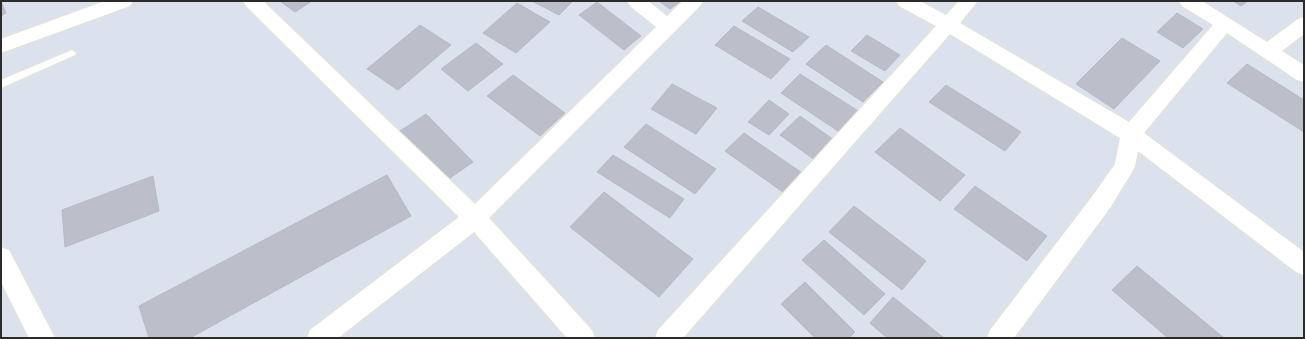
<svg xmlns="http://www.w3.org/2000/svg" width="1305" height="339" font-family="Mulish,sans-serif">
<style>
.building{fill:#bcbec9;stroke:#b5b9ca}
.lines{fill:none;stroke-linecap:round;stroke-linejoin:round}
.lane-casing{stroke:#e5e4d1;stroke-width:2}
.street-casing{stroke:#e5e4d1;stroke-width:2}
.secondary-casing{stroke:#e5e4d1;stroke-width:2}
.lane{fill:#fff;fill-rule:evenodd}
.street{fill:#fff;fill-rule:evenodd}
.secondary{fill:#fff;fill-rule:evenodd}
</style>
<rect width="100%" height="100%" fill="#dce1ee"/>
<path class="building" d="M 1,1 L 6,13 L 1,16 Z
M 280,1 L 312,1 L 295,12 Z
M 532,1 L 573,1 L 559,15 Z
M 659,1 L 681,1 L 670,9 Z
M 1233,1 L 1248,1 L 1241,6 Z
M 597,2 L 641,36 L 624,50 L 579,15 Z
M 517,3 L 550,22 L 516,53 L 483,33 Z
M 758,7 L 809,37 L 793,52 L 742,21 Z
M 1177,13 L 1203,29 L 1183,48 L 1157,32 Z
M 420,25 L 451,45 L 398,90 L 367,69 Z
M 734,26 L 790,59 L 771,79 L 715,45 Z
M 867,35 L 900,55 L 885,71 L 851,51 Z
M 1122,38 L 1160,61 L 1114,109 L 1076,84 Z
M 476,43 L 503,64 L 468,91 L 441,69 Z
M 826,45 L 883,82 L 863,102 L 806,64 Z
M 1247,64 L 1304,100 L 1304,132 L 1227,83 Z
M 800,74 L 863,114 L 844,135 L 781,93 Z
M 513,75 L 565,113 L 540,136 L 487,96 Z
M 672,84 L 717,108 L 696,134 L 651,109 Z
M 946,85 L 1021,132 L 1005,151 L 929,102 Z
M 769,100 L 789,114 L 769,135 L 748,122 Z
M 426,114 L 473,162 L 447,180 L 400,131 Z
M 800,116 L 834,140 L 815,160 L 780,135 Z
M 646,124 L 716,169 L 695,194 L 624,147 Z
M 900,128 L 965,175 L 940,201 L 875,152 Z
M 744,133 L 805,175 L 787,195 L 725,151 Z
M 613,155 L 684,199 L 670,218 L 597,172 Z
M 387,175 L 411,216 L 190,338 L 149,338 L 139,306 Z
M 153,176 L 159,211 L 65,247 L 62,210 Z
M 975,186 L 1047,236 L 1027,261 L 954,209 Z
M 604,192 L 693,259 L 659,297 L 570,227 Z
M 854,206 L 926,261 L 902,290 L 829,232 Z
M 824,240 L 885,294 L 864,315 L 802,260 Z
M 1137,266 L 1224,338 L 1168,338 L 1112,290 Z
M 805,282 L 855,332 L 849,338 L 815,338 L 781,304 Z
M 893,297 L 944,338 L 887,338 L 870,323 Z"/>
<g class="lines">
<defs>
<path id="lane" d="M 72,50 L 76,53 L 75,55 L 1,88 L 1,80 Z"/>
<path id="street" d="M 105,1 L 133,1 L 130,6 L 1,53 L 1,39 Z
M 243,1 L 263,1 L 475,204 L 656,27 L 630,6 L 627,1 L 648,1 L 667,16 L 683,1 L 703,1 L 700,6 L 489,218 L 592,330 L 595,338 L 567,338 L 474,232 L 338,338 L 307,338 L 310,330 L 459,217 L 246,6 Z
M 896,1 L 920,1 L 946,15 L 959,1 L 978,1 L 960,23 L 1129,122 L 1213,25 L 1182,6 L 1179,1 L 1202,1 L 1267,42 L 1298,19 L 1304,17 L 1304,34 L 1282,51 L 1304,65 L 1304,82 L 1297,80 L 1227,33 L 1144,133 L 1304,252 L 1304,275 L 1296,272 L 1138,151 L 1135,166 L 1132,172 L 1110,208 L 1014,338 L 987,338 L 990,330 L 1094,194 L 1115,164 L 1120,138 L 950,34 L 683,338 L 655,338 L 658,330 L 936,26 L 899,6 Z"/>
<path id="secondary" d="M 1,247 L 9,250 L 55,338 L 29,338 L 1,282 Z"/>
</defs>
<use href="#lane" class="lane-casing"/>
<use href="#street" class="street-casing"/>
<use href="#secondary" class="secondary-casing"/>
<use href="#lane" class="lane"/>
<use href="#street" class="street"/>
<use href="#secondary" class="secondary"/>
</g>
<rect width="1305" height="339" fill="none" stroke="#2b2b2b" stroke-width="4"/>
</svg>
